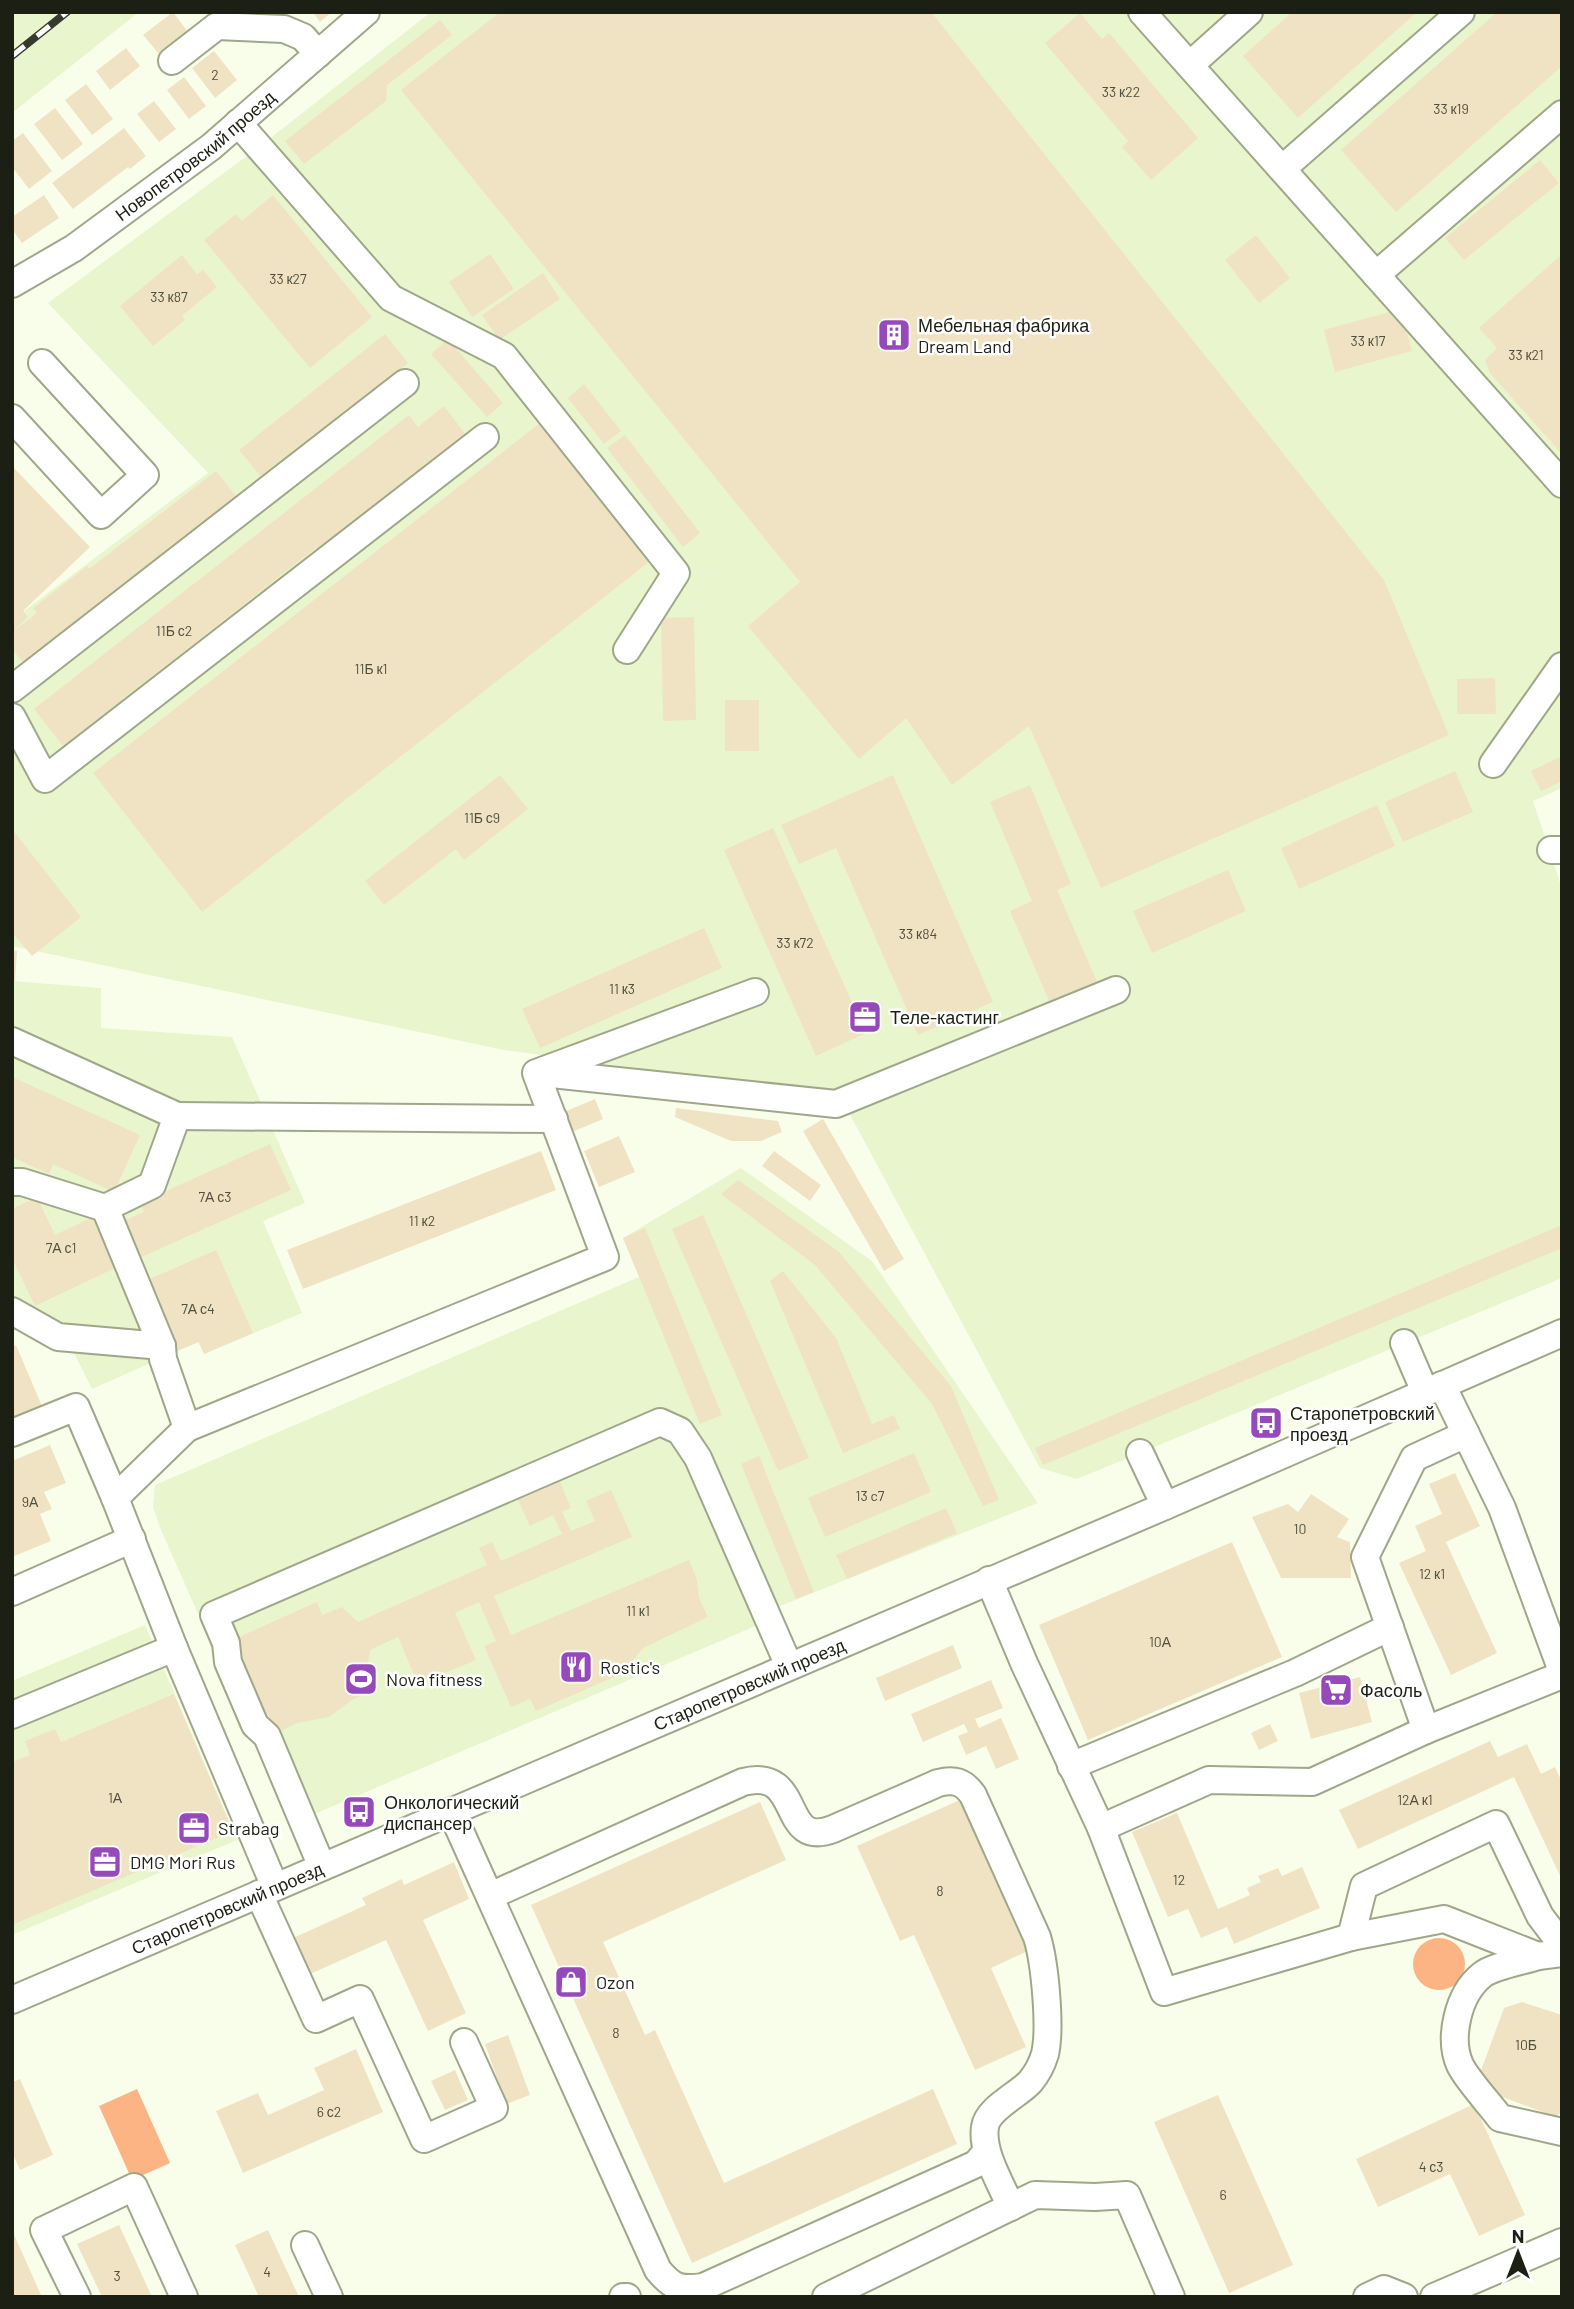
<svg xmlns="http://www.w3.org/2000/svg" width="1574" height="2309" font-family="Barlow,sans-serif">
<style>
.built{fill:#e9f5cd}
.green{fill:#fdb485}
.building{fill:#f0e3c3}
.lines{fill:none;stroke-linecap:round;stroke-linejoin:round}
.minor-casing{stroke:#9fa789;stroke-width:30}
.minor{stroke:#fff;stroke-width:26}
.rail-casing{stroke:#373a2e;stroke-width:8}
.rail{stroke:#fff;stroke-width:5;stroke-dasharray:16;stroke-linecap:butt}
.labels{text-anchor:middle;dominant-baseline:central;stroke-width:5;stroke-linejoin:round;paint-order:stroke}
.number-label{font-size:14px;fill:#51503f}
.street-label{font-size:18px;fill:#1c1f13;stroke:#fff}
.poi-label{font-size:18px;fill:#1c1f13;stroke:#fff;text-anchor:start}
</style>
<rect width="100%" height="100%" fill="#f9feeb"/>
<path class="built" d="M 12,12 L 139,12 L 12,113 Z
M 431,12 L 1562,12 L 1562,788 L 1533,801 L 1562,889 L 1562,1278 L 1077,1479 L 1040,1468 L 840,1096 L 504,1050 L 12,946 L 12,600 L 24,611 L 208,473 L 48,303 L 259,147 Z
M 12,981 L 101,988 L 101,1028 L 232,1037 L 305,1203 L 263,1221 L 302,1313 L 204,1354 L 198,1342 L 92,1389 L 70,1345 L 29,1324 L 12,1331 Z
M 741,1168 L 872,1261 L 1038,1503 L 755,1616 L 758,1625 L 291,1824 L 161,1530 L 153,1507 L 155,1485 L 639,1277 L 623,1238 Z
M 145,1625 L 237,1840 L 12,1935 L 12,1681 Z"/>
<path class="green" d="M1413 1964a26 26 0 1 1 52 0a26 26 0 1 1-52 0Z
M 137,2089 L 170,2163 L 132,2180 L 99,2106 Z"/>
<path class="building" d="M 173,12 L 188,32 L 159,54 L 143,35 Z
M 313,12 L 332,12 L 320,22 Z
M 500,12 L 931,12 L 1384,580 L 1449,735 L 1101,888 L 1029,726 L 952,785 L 906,718 L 859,759 L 748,626 L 800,582 L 401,90 Z
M 1292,12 L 1417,12 L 1298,118 L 1243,56 Z
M 1497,12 L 1562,12 L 1562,66 L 1396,212 L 1341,150 Z
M 1080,13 L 1102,39 L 1109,33 L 1198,138 L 1151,180 L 1122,147 L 1128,141 L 1045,43 Z
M 440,20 L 452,35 L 387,85 L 386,101 L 304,164 L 285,141 Z
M 126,48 L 140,66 L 110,90 L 96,71 Z
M 214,51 L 237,80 L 215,98 L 192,68 Z
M 184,77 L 206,106 L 189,119 L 167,90 Z
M 86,84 L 113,119 L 92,135 L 65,100 Z
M 154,101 L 176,129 L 159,142 L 137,114 Z
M 55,108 L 83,144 L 62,160 L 34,124 Z
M 124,128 L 146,156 L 130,169 L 128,167 L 73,209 L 52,183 Z
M 23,133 L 52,171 L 29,189 L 12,167 L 12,141 Z
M 1540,160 L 1559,183 L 1464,260 L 1445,238 Z
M 44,195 L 59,218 L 22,243 L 12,229 L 12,217 Z
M 273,195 L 372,317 L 310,368 L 204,240 L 236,214 L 242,221 Z
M 1256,235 L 1290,278 L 1259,303 L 1225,260 Z
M 490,254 L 514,289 L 472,317 L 449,282 Z
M 1562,254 L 1562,454 L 1490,373 L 1485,360 L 1497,348 L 1479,328 Z
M 182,255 L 197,274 L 203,270 L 217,287 L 182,316 L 185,320 L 153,346 L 120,306 Z
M 543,273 L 560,299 L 499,340 L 482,315 Z
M 1400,309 L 1412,351 L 1335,372 L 1324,330 Z
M 385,334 L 408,363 L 263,479 L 239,450 Z
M 448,339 L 503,403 L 487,417 L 431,354 Z
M 584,384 L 621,431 L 604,444 L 568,398 Z
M 444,406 L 466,435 L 320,551 L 317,547 L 63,746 L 34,709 L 409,415 L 418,427 Z
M 540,423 L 649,562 L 202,912 L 93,773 Z
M 625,435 L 700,533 L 683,547 L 607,448 Z
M 12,466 L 90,547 L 23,611 L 28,617 L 12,632 Z
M 216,471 L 239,500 L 25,665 L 12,649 L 12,632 L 37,613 L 33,608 L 87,566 L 89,569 Z
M 694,617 L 696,720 L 663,721 L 661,618 Z
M 1495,678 L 1496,714 L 1457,714 L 1457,679 Z
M 725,700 L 759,700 L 759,751 L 725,751 Z
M 1562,756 L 1562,781 L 1541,791 L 1531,771 Z
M 1455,771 L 1473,812 L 1403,842 L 1385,802 Z
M 500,775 L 528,809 L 464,860 L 456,849 L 384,905 L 365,881 Z
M 893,775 L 993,1002 L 918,1035 L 836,848 L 799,864 L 781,825 Z
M 1030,785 L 1071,884 L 1057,890 L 1098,984 L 1051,1005 L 1010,911 L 1032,901 L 990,802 Z
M 1377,805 L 1395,846 L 1299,889 L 1281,848 Z
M 773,828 L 866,1033 L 816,1056 L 724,850 Z
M 12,829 L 81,917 L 32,956 L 14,935 L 12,937 Z
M 1228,870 L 1246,911 L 1152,953 L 1133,911 Z
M 704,928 L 722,968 L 540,1048 L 522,1009 Z
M 12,950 L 17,951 L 15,981 L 12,981 Z
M 12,1077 L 140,1135 L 114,1192 L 53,1164 L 49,1174 L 12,1157 Z
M 595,1099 L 603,1119 L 572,1132 L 564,1112 Z
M 676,1108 L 778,1121 L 782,1132 L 761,1141 L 731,1141 L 675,1117 Z
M 823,1119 L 904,1259 L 884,1271 L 803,1131 Z
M 619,1136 L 635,1172 L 599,1187 L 584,1151 Z
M 270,1144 L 291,1190 L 135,1260 L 118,1223 L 144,1212 L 140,1203 Z
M 541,1151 L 556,1190 L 303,1289 L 287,1250 Z
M 774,1151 L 821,1185 L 810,1201 L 762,1166 Z
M 738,1180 L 839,1252 L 951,1386 L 999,1500 L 983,1506 L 932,1404 L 815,1265 L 721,1194 Z
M 37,1197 L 55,1235 L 95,1216 L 119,1266 L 35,1306 L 12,1258 L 12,1209 Z
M 703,1215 L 809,1458 L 778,1471 L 672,1229 Z
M 1562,1225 L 1562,1248 L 1043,1465 L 1035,1448 Z
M 645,1228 L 722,1415 L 700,1424 L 623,1238 Z
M 216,1250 L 253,1333 L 204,1354 L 199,1342 L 174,1352 L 143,1282 Z
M 783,1271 L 836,1338 L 872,1424 L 894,1415 L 900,1429 L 843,1453 L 770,1281 Z
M 16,1345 L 44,1411 L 12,1424 L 12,1347 Z
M 50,1445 L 66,1483 L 44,1492 L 52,1509 L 40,1514 L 51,1541 L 12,1557 L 12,1461 Z
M 914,1453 L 931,1492 L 825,1537 L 808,1498 Z
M 759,1456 L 814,1592 L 796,1599 L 741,1464 Z
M 1455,1473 L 1480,1526 L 1446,1542 L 1497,1653 L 1451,1675 L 1399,1563 L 1426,1551 L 1415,1526 L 1442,1514 L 1429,1484 Z
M 560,1482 L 571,1508 L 562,1512 L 571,1531 L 595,1521 L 586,1501 L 611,1490 L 632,1537 L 494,1596 L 511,1635 L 689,1560 L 697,1580 L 699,1598 L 708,1617 L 643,1648 L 621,1674 L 536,1711 L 530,1699 L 511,1707 L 484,1646 L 496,1641 L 479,1602 L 455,1613 L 476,1660 L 418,1684 L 398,1637 L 370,1650 L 367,1672 L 375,1690 L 352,1700 L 329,1717 L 297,1723 L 277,1733 L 269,1716 L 255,1701 L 243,1679 L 242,1652 L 237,1638 L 317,1602 L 322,1615 L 342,1607 L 358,1622 L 487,1565 L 479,1548 L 492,1542 L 501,1561 L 562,1534 L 553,1515 L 530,1526 L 518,1500 Z
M 1311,1494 L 1349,1519 L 1337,1537 L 1350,1542 L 1351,1578 L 1281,1578 L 1252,1517 L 1288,1504 L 1298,1512 Z
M 946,1508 L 957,1533 L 847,1579 L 836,1555 Z
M 1232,1542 L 1282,1657 L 1088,1740 L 1039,1625 Z
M 953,1645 L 962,1668 L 885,1701 L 876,1678 Z
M 1360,1677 L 1372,1722 L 1311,1739 L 1299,1693 Z
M 991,1680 L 1003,1708 L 975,1719 L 979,1728 L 1001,1718 L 1019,1759 L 996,1769 L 986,1746 L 966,1755 L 958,1736 L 968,1732 L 964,1724 L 923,1742 L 911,1714 Z
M 174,1694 L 233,1831 L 12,1925 L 12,1762 L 30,1755 L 25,1741 L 55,1729 L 61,1742 Z
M 1270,1724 L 1278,1741 L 1259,1750 L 1251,1733 Z
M 1490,1741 L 1498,1757 L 1527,1744 L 1541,1774 L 1555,1767 L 1562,1782 L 1562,1880 L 1514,1777 L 1358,1849 L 1339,1810 Z
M 962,1799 L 1030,1950 L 991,1968 L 1026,2047 L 975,2070 L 914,1935 L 900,1941 L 857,1846 Z
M 760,1802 L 786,1860 L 603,1942 L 645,2035 L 655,2030 L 724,2183 L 933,2089 L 957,2144 L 692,2263 L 531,1905 Z
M 1177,1813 L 1218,1909 L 1250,1895 L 1247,1888 L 1261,1882 L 1258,1876 L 1278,1868 L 1282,1876 L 1302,1867 L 1320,1908 L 1234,1944 L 1227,1927 L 1201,1938 L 1188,1909 L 1168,1917 L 1132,1832 Z
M 454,1862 L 469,1899 L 423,1920 L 466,2013 L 428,2031 L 386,1940 L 308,1975 L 291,1939 L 366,1905 L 362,1898 L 402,1879 L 404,1885 Z
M 1522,2002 L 1562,2015 L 1562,2113 L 1554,2116 L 1489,2092 L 1480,2073 L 1504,2008 Z
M 508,2035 L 530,2095 L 506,2104 L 485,2044 Z
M 356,2049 L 383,2112 L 243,2173 L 216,2111 L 258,2093 L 268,2115 L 324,2090 L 314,2068 Z
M 455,2070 L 468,2100 L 445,2110 L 431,2081 Z
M 20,2079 L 53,2155 L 20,2170 L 12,2152 L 12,2082 Z
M 1218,2095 L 1293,2265 L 1229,2293 L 1154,2122 Z
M 1474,2104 L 1525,2215 L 1479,2236 L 1450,2174 L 1378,2207 L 1356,2159 Z
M 119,2225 L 132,2253 L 152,2297 L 102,2297 L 77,2244 Z
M 12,2230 L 42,2297 L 12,2297 Z
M 268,2230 L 299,2297 L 259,2297 L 235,2245 Z"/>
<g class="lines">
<defs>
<g id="minor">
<path d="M 1142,12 L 1562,484"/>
<path d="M 172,61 L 217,26 L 284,29 L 303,37 L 318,54"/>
<path d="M 1190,65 L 1249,12"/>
<path d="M 238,123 L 391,298 L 504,356 L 676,573 L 627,650"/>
<path d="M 1282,169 L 1461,12"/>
<path d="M 1376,275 L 1562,114"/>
<path id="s1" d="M 12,284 L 74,248 L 211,147 L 366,12"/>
<path d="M 12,418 L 101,515 L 145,475 L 42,363"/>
<path d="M 12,689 L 405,383"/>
<path d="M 12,717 L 45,779 L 485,437"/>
<path d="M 1493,764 L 1562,666"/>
<path d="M 1551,850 L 1562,850"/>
<path d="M 12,1041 L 177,1116 L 152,1185 L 105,1208 L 22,1182 L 12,1182"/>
<path d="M 542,1073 L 836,1104 L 1116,990"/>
<path d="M 177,1116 L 554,1119"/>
<path d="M 105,1208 L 162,1346 L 163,1359 L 187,1428"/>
<path d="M 12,1311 L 58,1337 L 162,1346"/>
<path d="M 1404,1343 L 1425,1392"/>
<path d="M 1442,1385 L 1502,1508 L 1562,1671"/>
<path d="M 12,1433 L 76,1407 L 115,1498"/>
<path d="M 1140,1453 L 1165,1506"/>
<path d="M 989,1580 L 1024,1663 L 1101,1828 L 1164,1992 L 1351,1937 L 1444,1919 L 1538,1956 L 1562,1953"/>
<path d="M 12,1592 L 132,1539"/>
<path d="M 12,1715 L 174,1648"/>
<path d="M 1426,1730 L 1365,1557 L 1414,1458 L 1466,1434"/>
<path d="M 1071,1766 L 1295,1673 L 1390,1627"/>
<path d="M 451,1811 L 658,2270 C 673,2288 680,2290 703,2287 L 976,2164 L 986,2152"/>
<path d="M 1101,1828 L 1209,1780 L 1312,1782 L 1426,1730 L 1562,1675"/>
<path d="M 322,1867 L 267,1736 L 255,1725 L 228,1662 L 226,1643 L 214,1615 L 660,1422 L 680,1431 L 698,1458 L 789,1666"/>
<path d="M 275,1887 L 174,1648 L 115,1498 L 187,1428 L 605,1257 L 536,1073 L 755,992"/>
<path d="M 259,1894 L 316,2019 L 360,1999 L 424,2139 L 494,2108 L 464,2042"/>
<path d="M 490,1896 L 743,1782 C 805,1766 778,1850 833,1829 L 938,1783 C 954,1779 963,1781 973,1795 L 1037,1937 C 1045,1963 1051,2028 1045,2054 C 1042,2064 1036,2075 1030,2082 C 1018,2095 987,2109 985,2127 C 981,2152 1001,2184 1011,2207"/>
<path d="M 1351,1937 L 1364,1886 L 1496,1824 L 1540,1916 L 1562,1945"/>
<path d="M 1538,1956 C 1524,1961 1493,1966 1482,1975 C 1458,1994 1448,2038 1460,2065 C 1468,2081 1489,2103 1500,2118 L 1562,2132"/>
<path id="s2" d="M 12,2000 L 1165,1506 L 1562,1333"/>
<path d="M 305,2245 L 329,2297"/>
<path d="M 77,2297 L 44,2230 L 134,2187 L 184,2297"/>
<path d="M 623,2297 L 627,2297"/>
<path d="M 826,2297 L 1035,2195 L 1095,2197 L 1127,2195 L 1171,2297"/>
<path d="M 1367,2297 L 1384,2289 L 1404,2297"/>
<path d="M 1434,2297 L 1562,2242"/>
</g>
</defs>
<use href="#minor" class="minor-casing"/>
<use href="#minor" class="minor"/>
<defs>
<path id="rail" d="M 12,56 L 67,12"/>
</defs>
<use href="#rail" class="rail-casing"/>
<use href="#rail" class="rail"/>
</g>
<defs>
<symbol id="building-square" viewBox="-11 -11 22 22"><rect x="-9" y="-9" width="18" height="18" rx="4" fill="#9649ba" stroke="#fff"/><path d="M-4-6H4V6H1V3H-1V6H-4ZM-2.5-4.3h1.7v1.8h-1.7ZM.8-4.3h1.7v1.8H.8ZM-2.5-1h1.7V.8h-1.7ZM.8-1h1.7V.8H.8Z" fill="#fff"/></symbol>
<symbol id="office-square" viewBox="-11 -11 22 22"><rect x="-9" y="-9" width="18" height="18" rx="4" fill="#9649ba" stroke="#fff"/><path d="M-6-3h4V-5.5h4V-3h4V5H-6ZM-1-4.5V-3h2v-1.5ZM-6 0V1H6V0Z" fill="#fff"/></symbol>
<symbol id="bus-square" viewBox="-11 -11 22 22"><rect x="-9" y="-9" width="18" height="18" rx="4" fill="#9649ba" stroke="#fff"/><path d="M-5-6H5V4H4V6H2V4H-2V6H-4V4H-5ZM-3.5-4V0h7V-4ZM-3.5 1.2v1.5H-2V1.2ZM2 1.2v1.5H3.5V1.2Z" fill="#fff"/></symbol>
<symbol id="restaurant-square" viewBox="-11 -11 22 22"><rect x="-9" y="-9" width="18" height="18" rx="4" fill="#9649ba" stroke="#fff"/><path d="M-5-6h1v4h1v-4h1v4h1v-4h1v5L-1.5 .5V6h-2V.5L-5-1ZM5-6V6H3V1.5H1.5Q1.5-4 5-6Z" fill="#fff"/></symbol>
<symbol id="stadium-square" viewBox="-11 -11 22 22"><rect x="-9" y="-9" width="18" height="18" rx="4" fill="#9649ba" stroke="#fff"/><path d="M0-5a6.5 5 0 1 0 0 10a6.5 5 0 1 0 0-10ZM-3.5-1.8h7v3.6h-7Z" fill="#fff"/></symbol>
<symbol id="supermarket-square" viewBox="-11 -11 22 22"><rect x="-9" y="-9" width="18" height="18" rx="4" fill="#9649ba" stroke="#fff"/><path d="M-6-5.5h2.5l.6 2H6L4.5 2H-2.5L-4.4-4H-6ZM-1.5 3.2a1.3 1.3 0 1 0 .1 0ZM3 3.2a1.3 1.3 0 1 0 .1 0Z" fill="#fff"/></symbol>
<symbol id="shop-square" viewBox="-11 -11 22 22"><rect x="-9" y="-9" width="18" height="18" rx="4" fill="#9649ba" stroke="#fff"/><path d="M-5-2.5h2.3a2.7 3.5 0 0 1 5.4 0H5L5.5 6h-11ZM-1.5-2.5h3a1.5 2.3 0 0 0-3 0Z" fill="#fff"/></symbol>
</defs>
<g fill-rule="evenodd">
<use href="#building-square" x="875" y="316" width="38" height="38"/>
<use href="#office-square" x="846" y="998" width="38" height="38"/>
<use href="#bus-square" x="1247" y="1404" width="38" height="38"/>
<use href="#restaurant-square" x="557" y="1648" width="38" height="38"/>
<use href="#stadium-square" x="342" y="1660" width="38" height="38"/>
<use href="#supermarket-square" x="1317" y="1671" width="38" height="38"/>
<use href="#bus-square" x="340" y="1793" width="38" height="38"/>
<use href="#office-square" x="175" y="1809" width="38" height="38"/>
<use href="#office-square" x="86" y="1843" width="38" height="38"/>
<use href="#shop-square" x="552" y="1963" width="38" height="38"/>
</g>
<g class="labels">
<g class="number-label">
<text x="215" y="74">2</text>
<text x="1121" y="91">33 к22</text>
<text x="1451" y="108">33 к19</text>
<text x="288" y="278">33 к27</text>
<text x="169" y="296">33 к87</text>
<text x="1368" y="340">33 к17</text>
<text x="1526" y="354">33 к21</text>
<text x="174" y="630">11Б с2</text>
<text x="371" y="668">11Б к1</text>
<text x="482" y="817">11Б с9</text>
<text x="918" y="933">33 к84</text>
<text x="795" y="942">33 к72</text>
<text x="622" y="988">11 к3</text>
<text x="215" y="1196">7А с3</text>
<text x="422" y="1220">11 к2</text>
<text x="61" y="1247">7А с1</text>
<text x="198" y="1308">7А с4</text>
<text x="870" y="1495">13 c7</text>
<text x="30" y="1501">9А</text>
<text x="1300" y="1528">10</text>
<text x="1432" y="1573">12 к1</text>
<text x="638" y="1610">11 к1</text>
<text x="1160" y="1641">10А</text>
<text x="115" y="1797">1А</text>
<text x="1415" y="1799">12А к1</text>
<text x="1179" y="1879">12</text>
<text x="940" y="1890">8</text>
<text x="616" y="2032">8</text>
<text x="1526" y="2044">10Б</text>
<text x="329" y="2111">6 с2</text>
<text x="1431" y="2166">4 с3</text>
<text x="1223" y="2194">6</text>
<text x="267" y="2271">4</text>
<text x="117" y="2275">3</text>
</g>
<g class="street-label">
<text stroke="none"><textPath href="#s1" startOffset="224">Новопетровский проезд</textPath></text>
<text stroke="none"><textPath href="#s2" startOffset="802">Старопетровский проезд</textPath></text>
<text stroke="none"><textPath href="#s2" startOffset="234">Старопетровский проезд</textPath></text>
</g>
<g class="poi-label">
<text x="918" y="325">Мебельная фабрика<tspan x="918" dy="21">Dream Land</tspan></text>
<text x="890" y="1017">Теле-кастинг</text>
<text x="1290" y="1413">Старопетровский<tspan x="1290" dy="21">проезд</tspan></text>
<text x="600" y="1667">Rostic's</text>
<text x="386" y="1679">Nova fitness</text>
<text x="1360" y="1690">Фасоль</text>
<text x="384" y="1802">Онкологический<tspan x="384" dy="21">диспансер</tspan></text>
<text x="218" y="1828">Strabag</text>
<text x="130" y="1862">DMG Mori Rus</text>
<text x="596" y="1982">Ozon</text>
</g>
</g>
<rect width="1574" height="2309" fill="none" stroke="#1c1f13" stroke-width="28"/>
<g transform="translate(1518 2253)" stroke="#ffffff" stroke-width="5" paint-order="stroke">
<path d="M0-5L12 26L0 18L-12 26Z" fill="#1c1f13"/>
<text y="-10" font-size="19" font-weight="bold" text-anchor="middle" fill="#1c1f13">N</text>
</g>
</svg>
